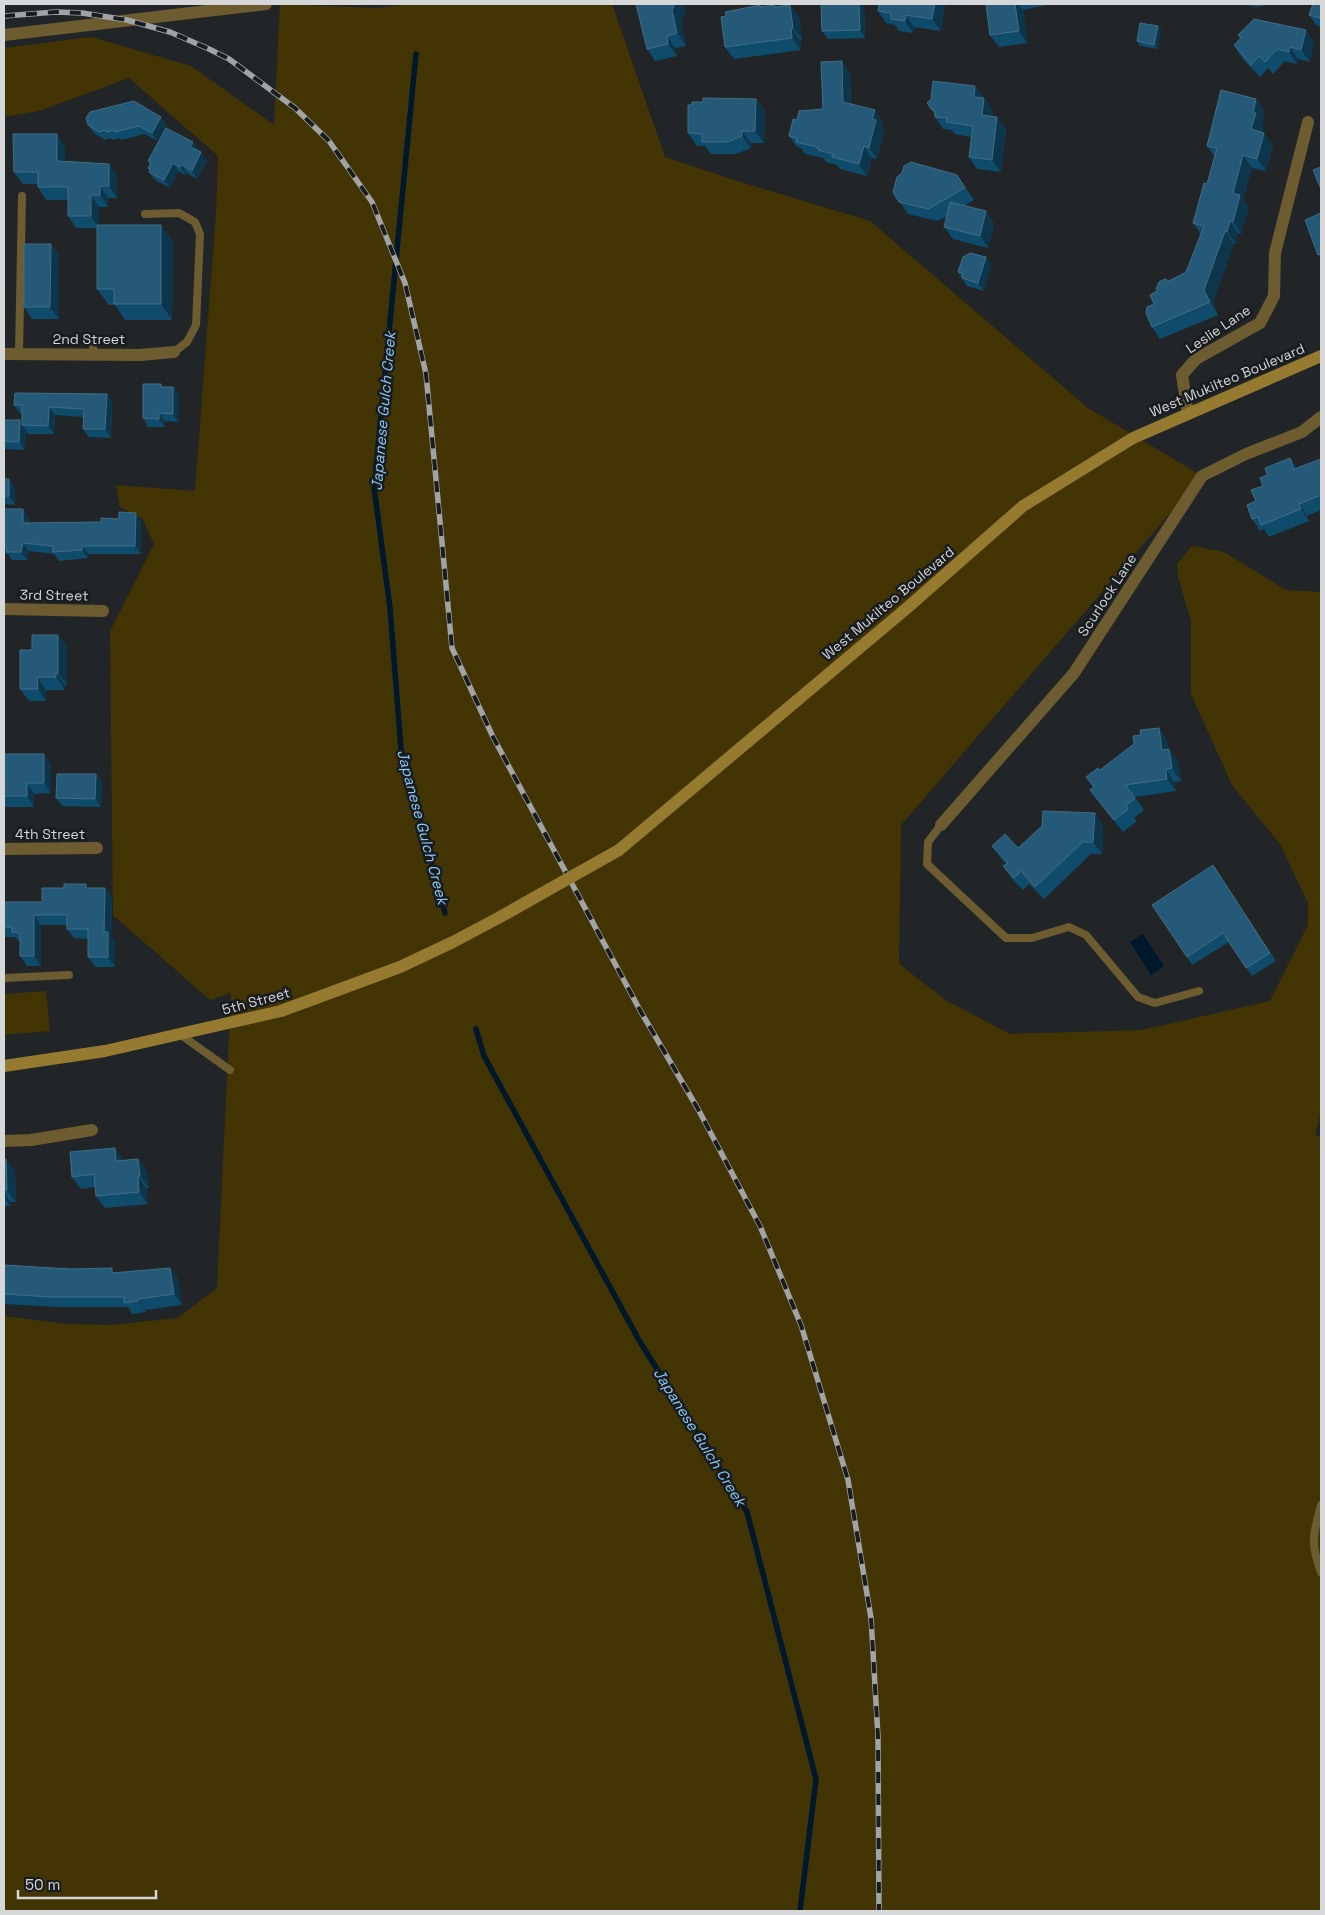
<svg xmlns="http://www.w3.org/2000/svg" width="1325" height="1915" font-family="'Space Grotesk',sans-serif">
<style>
.green{fill:#433404}
.water{fill:#00182b}
.lines{fill:none;stroke-linecap:round;stroke-linejoin:round}
.stream{stroke:#00182b;stroke-width:5.5}
.service{stroke:#6c5c30;stroke-width:8}
.minor{stroke:#6c5c30;stroke-width:12}
.secondary{stroke:#957a2f;stroke-width:12}
.rail-casing{stroke:#a1a4a6;stroke-width:5.5}
.rail{stroke:#181c1f;stroke-width:4;stroke-dasharray:11;stroke-linecap:butt}
.secondary-bridge{stroke:#957a2f;stroke-width:12}
.wall{fill:#0f4c6c}
.shaded-wall{fill:#0d364c}
.building{fill:#245a78;stroke:#406e87}
.labels{text-anchor:middle;dominant-baseline:central;stroke-width:5;stroke-linejoin:round;paint-order:stroke}
.street-label{font-size:14px;fill:#d5d7d9;stroke:#181c1f}
.water-label{font-size:15px;font-style:italic;fill:#8acaf7;stroke:#181c1f}
</style>
<rect width="100%" height="100%" fill="#212528"/>
<path class="green" d="M 280,4 L 376,8 L 409,4 L 612,4 L 665,157 L 734,180 L 870,221 L 1088,408 L 1202,476 L 901,825 L 899,964 L 947,1001 L 1010,1034 L 1142,1030 L 1270,1001 L 1308,925 L 1308,903 L 1280,844 L 1232,785 L 1191,694 L 1191,621 L 1178,577 L 1177,564 L 1192,546 L 1224,552 L 1286,590 L 1321,592 L 1321,1112 L 1315,1135 L 1321,1137 L 1321,1911 L 4,1911 L 4,1316 L 66,1324 L 111,1325 L 178,1318 L 217,1288 L 231,993 L 210,1000 L 113,915 L 110,631 L 154,544 L 143,519 L 120,507 L 116,485 L 195,491 L 216,213 L 218,156 L 129,78 L 39,111 L 4,117 L 4,48 L 91,37 L 191,66 L 274,125 Z
M 46,991 L 50,1031 L 4,1035 L 4,994 Z"/>
<path class="water" d="M 1143,934 L 1164,966 L 1151,975 L 1130,942 Z"/>
<g class="lines">
<path class="stream" d="M 416,54 L 374,487 L 390,608 L 401,749 L 445,913
M 476,1029 L 484,1056 L 640,1342 L 747,1512 L 816,1779 L 800,1911"/>
<path class="service" d="M 145,214 L 179,213 L 195,222 L 200,234 L 196,325 L 187,342 L 174,352
M 19,354 L 22,196
M 93,354 L 93,339
M 941,825 L 928,842 L 927,864 L 1006,938 L 1032,938 L 1069,927 L 1086,935 L 1138,997 L 1155,1003 L 1199,991
M 4,978 L 69,975
M 181,1035 L 230,1070
M 1321,1505 C 1313,1535 1310,1543 1321,1572"/>
<path class="minor" d="M 4,35 L 266,4
M 4,354 L 140,355 L 174,352
M 1188,414 L 1182,375 L 1196,359 L 1260,323 L 1274,296 L 1275,253 L 1308,122
M 4,609 L 103,611
M 941,825 L 1074,673 L 1202,476 L 1246,454 L 1302,432 L 1321,417
M 4,849 L 97,848
M 4,1141 L 31,1140 L 92,1130"/>
<path class="secondary" d="M 619,850 L 907,608 L 1023,506 L 1133,438 L 1321,356
M 4,1066 L 105,1051 L 281,1011 L 400,967 L 453,942 L 500,917"/>
<defs>
<path id="rail" d="M 4,16 L 56,12 L 82,13 L 127,20 L 170,32 L 209,49 L 229,59 L 295,108 L 329,141 L 372,202 L 405,283 L 426,374 L 452,648 L 493,737 L 641,1012 L 698,1109 L 760,1226 L 801,1325 L 848,1480 L 871,1618 L 878,1737 L 879,1911"/>
</defs>
<use href="#rail" class="rail-casing"/>
<use href="#rail" class="rail"/>
<path class="secondary-bridge" d="M 500,917 L 619,850"/>
</g>
<path class="wall" d="M 683,4 L 685,12 L 681,23 L 686,46 L 675,48 L 677,56 L 655,61 L 647,49 Z
M 821,4 L 864,4 L 865,38 L 828,39 L 822,31 Z
M 945,4 L 941,31 L 914,27 L 913,33 L 899,31 L 895,25 L 886,23 L 878,11 Z
M 986,4 L 1045,4 L 1046,5 L 1023,10 L 1027,43 L 999,47 L 990,35 Z
M 1243,4 L 1275,4 L 1256,7 Z
M 1321,4 L 1321,27 L 1317,26 L 1309,15 Z
M 774,5 L 776,7 L 799,17 L 802,40 L 800,40 L 801,50 L 734,59 L 725,47 L 726,16 L 761,7 Z
M 1158,26 L 1161,30 L 1157,49 L 1140,46 L 1137,41 Z
M 1238,35 L 1314,42 L 1310,62 L 1298,59 L 1297,64 L 1285,61 L 1273,74 L 1268,68 L 1260,77 L 1242,58 L 1234,45 L 1240,38 Z
M 850,73 L 851,104 L 875,110 L 883,122 L 881,127 L 884,131 L 877,159 L 872,158 L 867,176 L 840,169 L 837,165 L 826,162 L 823,158 L 805,154 L 801,148 L 797,147 L 789,136 L 797,120 L 823,109 Z
M 975,86 L 993,110 L 992,117 L 1006,129 L 1001,172 L 977,169 L 969,157 L 971,137 L 955,134 L 952,130 L 943,129 L 935,117 L 935,115 L 927,103 Z
M 756,99 L 765,111 L 764,143 L 751,143 L 751,148 L 736,154 L 711,154 L 705,146 L 697,146 L 688,133 L 692,105 L 703,102 Z
M 1256,99 L 1265,112 L 1262,122 L 1264,126 L 1262,132 L 1273,145 L 1266,171 L 1252,168 L 1243,200 L 1249,207 L 1241,234 L 1238,233 L 1236,244 L 1234,244 L 1213,302 L 1218,315 L 1160,339 L 1152,327 L 1154,304 L 1157,291 L 1169,281 L 1186,272 L 1201,234 L 1193,223 L 1207,184 L 1215,157 L 1207,146 Z
M 88,125 L 167,125 L 157,141 L 145,134 L 121,140 L 120,138 L 112,140 L 110,138 L 105,140 L 94,133 Z
M 65,147 L 65,161 L 109,164 L 117,176 L 117,198 L 108,198 L 108,207 L 99,207 L 99,225 L 173,241 L 172,320 L 125,320 L 115,305 L 109,305 L 97,289 L 97,228 L 76,228 L 68,216 L 68,200 L 46,200 L 38,187 L 38,184 L 23,184 L 14,172 Z
M 199,150 L 198,151 L 207,161 L 197,179 L 187,173 L 186,175 L 178,171 L 170,188 L 155,180 L 149,172 L 150,170 L 148,168 L 150,164 L 148,161 Z
M 957,175 L 974,200 L 964,206 L 986,211 L 994,224 L 988,248 L 953,239 L 944,227 L 947,216 L 937,221 L 908,214 L 893,192 Z
M 51,244 L 59,256 L 59,319 L 32,319 L 24,307 Z
M 986,257 L 991,265 L 984,291 L 967,286 L 958,272 Z
M 161,384 L 163,387 L 173,387 L 179,395 L 178,422 L 165,421 L 165,427 L 148,427 L 143,418 Z
M 107,394 L 112,402 L 111,438 L 89,437 L 83,429 L 84,417 L 55,415 L 54,434 L 28,434 L 26,430 L 25,450 L 4,449 L 4,420 L 22,423 L 22,413 L 20,413 L 14,405 Z
M 1290,458 L 1297,468 L 1321,459 L 1321,458 L 1321,510 L 1307,516 L 1309,521 L 1269,537 L 1264,529 L 1260,531 L 1252,519 L 1256,501 L 1263,486 Z
M 4,479 L 15,487 L 15,505 L 4,504 Z
M 4,509 L 28,517 L 29,523 L 101,522 L 119,519 L 136,513 L 141,521 L 141,554 L 88,554 L 88,558 L 59,561 L 54,554 L 29,551 L 27,560 L 12,560 L 8,554 L 5,554 L 4,552 Z
M 58,635 L 67,647 L 67,685 L 65,685 L 65,690 L 46,690 L 46,701 L 29,701 L 20,689 L 32,650 Z
M 1159,728 L 1167,740 L 1168,749 L 1178,761 L 1181,781 L 1174,782 L 1176,791 L 1135,797 L 1144,810 L 1134,818 L 1137,821 L 1123,832 L 1090,790 L 1094,787 L 1086,777 L 1100,770 L 1134,744 L 1141,735 Z
M 4,754 L 51,765 L 51,793 L 34,794 L 34,807 L 4,807 Z
M 96,774 L 102,782 L 101,807 L 62,806 L 56,798 Z
M 1103,826 L 1102,854 L 1091,854 L 1044,899 L 1029,884 L 1023,890 L 1012,879 L 1003,866 L 1006,864 L 1001,858 L 992,846 L 1018,848 Z
M 1213,865 L 1276,961 L 1252,976 L 1229,942 L 1192,965 L 1187,957 Z
M 89,888 L 105,888 L 112,898 L 111,937 L 115,942 L 115,967 L 95,967 L 88,957 L 88,939 L 74,938 L 67,929 L 67,925 L 41,925 L 41,966 L 27,966 L 20,956 L 20,942 L 15,937 L 4,937 L 4,902 L 42,902 Z
M 4,1159 L 15,1171 L 16,1202 L 10,1202 L 10,1206 L 4,1206 Z
M 138,1159 L 147,1171 L 149,1188 L 146,1188 L 148,1204 L 105,1208 L 96,1196 L 95,1187 L 81,1189 L 72,1177 L 124,1160 L 124,1161 Z
M 4,1265 L 115,1273 L 170,1268 L 178,1279 L 182,1305 L 145,1310 L 146,1312 L 132,1314 L 128,1307 L 59,1307 L 4,1304 Z"/>
<path class="shaded-wall" d="M 675,4 L 683,4 L 685,12 L 681,23 L 686,46 L 677,33 L 672,10 Z
M 859,4 L 864,4 L 865,38 L 860,30 Z
M 935,4 L 945,4 L 941,31 L 932,19 Z
M 1015,4 L 1018,4 L 1023,10 L 1027,43 L 1019,31 Z
M 790,5 L 799,17 L 802,40 L 793,28 Z
M 906,15 L 914,27 L 913,33 L 905,21 Z
M 1158,26 L 1161,30 L 1157,49 L 1154,45 Z
M 791,28 L 800,40 L 801,50 L 792,38 Z
M 1306,30 L 1314,42 L 1310,62 L 1301,50 Z
M 667,36 L 675,48 L 677,56 L 668,44 Z
M 1290,47 L 1298,59 L 1297,64 L 1289,52 Z
M 842,61 L 850,73 L 851,114 L 843,102 Z
M 975,86 L 984,98 L 974,97 Z
M 984,98 L 993,110 L 991,128 L 982,115 Z
M 756,99 L 765,111 L 764,143 L 755,131 Z
M 1256,99 L 1265,112 L 1262,122 L 1264,126 L 1260,142 L 1251,129 L 1253,113 Z
M 875,110 L 883,122 L 881,127 L 884,131 L 877,159 L 869,148 L 872,119 Z
M 161,117 L 167,125 L 157,141 L 152,133 Z
M 997,117 L 1006,129 L 1001,172 L 992,160 Z
M 742,131 L 751,143 L 751,148 L 742,136 Z
M 1264,133 L 1273,145 L 1266,171 L 1257,159 Z
M 57,134 L 65,147 L 65,173 L 57,161 Z
M 193,142 L 199,150 L 196,155 L 190,147 Z
M 864,146 L 872,158 L 867,176 L 859,164 Z
M 201,152 L 207,161 L 197,179 L 192,171 Z
M 1243,155 L 1252,168 L 1243,200 L 1249,207 L 1241,234 L 1233,222 L 1233,193 Z
M 173,163 L 178,171 L 170,188 L 164,180 Z
M 109,164 L 117,176 L 117,198 L 109,186 Z
M 182,165 L 187,173 L 186,175 L 180,167 Z
M 100,186 L 108,198 L 108,207 L 100,195 Z
M 91,195 L 99,207 L 99,228 L 91,216 Z
M 986,211 L 994,224 L 988,248 L 980,236 Z
M 1230,221 L 1238,233 L 1236,244 L 1227,232 Z
M 161,225 L 173,241 L 172,320 L 161,304 Z
M 1225,231 L 1234,244 L 1213,302 L 1218,315 L 1210,302 L 1204,290 Z
M 51,244 L 59,256 L 59,319 L 50,307 Z
M 986,257 L 991,265 L 984,291 L 978,283 Z
M 173,387 L 179,395 L 178,422 L 173,414 Z
M 107,394 L 112,402 L 111,438 L 105,429 Z
M 49,407 L 55,415 L 54,434 L 48,426 Z
M 159,413 L 165,421 L 165,427 L 159,419 Z
M 20,420 L 23,425 L 22,425 L 26,430 L 25,450 L 19,442 Z
M 1290,458 L 1298,469 L 1294,469 Z
M 9,479 L 15,487 L 15,505 L 9,496 Z
M 1299,504 L 1307,516 L 1309,521 L 1301,509 Z
M 23,509 L 28,517 L 29,531 L 23,523 Z
M 136,513 L 141,521 L 141,554 L 135,546 Z
M 23,543 L 29,551 L 27,560 L 21,552 Z
M 82,546 L 88,554 L 88,558 L 82,550 Z
M 58,635 L 67,647 L 67,685 L 58,673 Z
M 56,673 L 65,685 L 65,690 L 56,677 Z
M 37,677 L 46,690 L 46,701 L 38,689 Z
M 1159,728 L 1167,740 L 1170,762 L 1162,750 Z
M 1169,749 L 1178,761 L 1181,781 L 1172,768 Z
M 44,754 L 51,765 L 51,793 L 44,783 Z
M 1166,769 L 1174,782 L 1176,791 L 1167,779 Z
M 96,774 L 102,782 L 101,807 L 95,799 Z
M 27,783 L 34,794 L 34,807 L 27,796 Z
M 1095,813 L 1103,826 L 1102,854 L 1093,842 Z
M 105,888 L 112,898 L 111,937 L 115,942 L 115,967 L 108,957 L 104,932 Z
M 34,915 L 41,925 L 41,966 L 34,956 Z
M 115,1148 L 124,1160 L 125,1174 L 116,1161 Z
M 6,1159 L 15,1171 L 16,1202 L 7,1190 Z
M 138,1159 L 147,1171 L 149,1188 L 140,1176 Z
M 138,1176 L 146,1188 L 148,1204 L 139,1192 Z
M 4,1193 L 10,1202 L 10,1206 L 4,1197 Z
M 170,1268 L 178,1279 L 182,1305 L 174,1294 Z
M 138,1299 L 145,1310 L 146,1312 L 138,1301 Z"/>
<path class="building" d="M 636,4 L 675,4 L 672,10 L 677,33 L 667,36 L 668,44 L 647,49 Z
M 821,4 L 859,4 L 860,30 L 822,31 Z
M 879,4 L 935,4 L 932,19 L 906,15 L 905,21 L 891,19 L 891,13 L 878,11 Z
M 986,4 L 1015,4 L 1019,31 L 990,35 Z
M 1313,4 L 1321,4 L 1321,18 L 1309,15 Z
M 760,5 L 760,7 L 774,5 L 775,7 L 790,5 L 793,28 L 791,28 L 792,38 L 725,47 L 721,17 L 726,16 L 725,12 Z
M 1254,19 L 1306,30 L 1301,50 L 1290,47 L 1289,52 L 1277,49 L 1265,62 L 1259,56 L 1251,65 L 1234,45 L 1241,38 L 1238,35 Z
M 1140,23 L 1158,26 L 1154,45 L 1137,41 Z
M 842,61 L 843,102 L 875,110 L 872,119 L 876,120 L 869,148 L 864,146 L 859,164 L 832,157 L 833,154 L 818,150 L 817,147 L 796,142 L 797,138 L 789,136 L 793,119 L 797,120 L 799,111 L 823,109 L 821,62 Z
M 933,81 L 975,86 L 974,97 L 984,98 L 982,115 L 997,117 L 992,160 L 969,157 L 973,126 L 946,122 L 947,118 L 935,117 L 935,111 L 932,110 L 927,103 L 931,99 Z
M 1221,90 L 1256,99 L 1253,113 L 1256,113 L 1251,129 L 1264,133 L 1257,159 L 1243,155 L 1233,193 L 1240,195 L 1233,222 L 1230,221 L 1227,232 L 1225,231 L 1204,290 L 1210,302 L 1152,327 L 1146,313 L 1147,307 L 1154,304 L 1150,295 L 1157,291 L 1156,289 L 1159,282 L 1165,279 L 1169,281 L 1186,272 L 1204,226 L 1193,223 L 1204,183 L 1207,184 L 1217,148 L 1207,146 Z
M 703,98 L 756,99 L 755,131 L 742,131 L 742,136 L 727,142 L 702,142 L 702,134 L 688,133 L 688,105 L 692,105 L 692,102 L 703,102 Z
M 134,101 L 161,117 L 152,133 L 139,126 L 115,132 L 115,130 L 106,132 L 105,130 L 99,132 L 88,125 L 86,118 L 90,112 Z
M 166,128 L 193,142 L 190,147 L 201,152 L 192,171 L 182,165 L 180,167 L 173,163 L 164,180 L 149,172 L 150,169 L 148,168 L 151,163 L 148,161 Z
M 13,134 L 57,134 L 57,161 L 109,164 L 109,186 L 100,186 L 100,195 L 91,195 L 91,216 L 68,216 L 68,187 L 38,187 L 38,172 L 14,172 Z
M 911,162 L 957,175 L 965,188 L 928,209 L 899,202 L 893,192 L 897,177 L 902,173 L 904,166 Z
M 1321,167 L 1321,189 L 1313,170 Z
M 950,202 L 986,211 L 980,236 L 944,227 Z
M 1321,213 L 1321,254 L 1318,255 L 1305,220 Z
M 97,225 L 161,225 L 161,304 L 114,304 L 114,289 L 97,289 Z
M 24,244 L 51,244 L 50,307 L 24,307 Z
M 970,253 L 986,257 L 978,283 L 962,278 L 963,273 L 958,272 L 963,257 Z
M 143,384 L 161,384 L 161,387 L 173,387 L 173,414 L 159,413 L 159,419 L 143,418 Z
M 15,393 L 107,394 L 105,429 L 83,429 L 84,409 L 49,407 L 48,426 L 22,425 L 22,405 L 14,405 Z
M 4,420 L 20,420 L 19,442 L 4,441 Z
M 1290,458 L 1294,469 L 1321,459 L 1321,458 L 1321,495 L 1299,504 L 1301,509 L 1261,525 L 1258,517 L 1252,519 L 1247,505 L 1256,501 L 1251,490 L 1263,486 L 1260,478 L 1267,475 L 1265,468 Z
M 4,479 L 9,479 L 9,496 L 4,496 Z
M 4,509 L 23,509 L 23,523 L 101,522 L 101,518 L 119,519 L 119,512 L 136,513 L 135,546 L 82,546 L 82,550 L 53,552 L 53,546 L 23,543 L 21,552 L 7,552 L 6,546 L 4,546 Z
M 32,635 L 58,635 L 58,673 L 56,673 L 56,677 L 37,677 L 38,689 L 20,689 L 20,650 L 32,650 Z
M 1159,728 L 1162,750 L 1169,749 L 1172,768 L 1166,769 L 1167,779 L 1125,785 L 1135,798 L 1126,806 L 1128,809 L 1114,820 L 1090,790 L 1094,787 L 1086,777 L 1098,768 L 1100,770 L 1134,744 L 1133,736 L 1141,735 L 1140,730 Z
M 4,754 L 44,754 L 44,783 L 27,783 L 27,796 L 4,796 Z
M 57,774 L 96,774 L 95,799 L 56,798 Z
M 1043,811 L 1095,813 L 1093,842 L 1083,842 L 1035,887 L 1021,871 L 1014,878 L 1003,866 L 1008,863 L 992,846 L 1005,834 L 1018,848 L 1042,826 Z
M 1213,865 L 1270,953 L 1246,968 L 1223,933 L 1187,957 L 1152,905 Z
M 64,884 L 86,884 L 86,888 L 105,888 L 104,932 L 108,932 L 108,957 L 88,957 L 88,929 L 67,929 L 67,915 L 34,915 L 34,956 L 20,956 L 20,933 L 12,932 L 12,927 L 4,927 L 4,902 L 42,902 L 42,888 L 64,888 Z
M 115,1148 L 116,1161 L 138,1159 L 140,1176 L 138,1176 L 139,1192 L 96,1196 L 94,1174 L 72,1177 L 70,1152 Z
M 4,1159 L 6,1159 L 7,1190 L 4,1190 Z
M 4,1265 L 71,1269 L 112,1268 L 112,1273 L 170,1268 L 174,1294 L 138,1299 L 138,1301 L 124,1303 L 124,1297 L 51,1297 L 4,1294 Z"/>
<g class="labels">
<g class="street-label">
<text transform="translate(1218 329) rotate(-34)">Leslie Lane</text>
<text x="89" y="339">2nd Street</text>
<text transform="translate(1227 380) rotate(-23)">West Mukilteo Boulevard</text>
<text transform="translate(54 595) rotate(1)">3rd Street</text>
<text transform="translate(1107 595) rotate(-57)">Scurlock Lane</text>
<text transform="translate(888 603) rotate(-40)">West Mukilteo Boulevard</text>
<text x="50" y="834">4th Street</text>
<text transform="translate(256 1001) rotate(-15)">5th Street</text>
</g>
<g class="water-label">
<text transform="translate(383 411) rotate(-85)">Japanese Gulch Creek</text>
<text transform="translate(423 827) rotate(75)">Japanese Gulch Creek</text>
<text transform="translate(700 1437) rotate(58)">Japanese Gulch Creek</text>
</g>
</g>
<rect width="1325" height="1915" fill="none" stroke="#d5d7d9" stroke-width="10"/>
<path d="M18 1890v8h138v-8" fill="none" stroke="#d5d7d9" stroke-width="2.5"/>
<text x="25" y="1890" font-size="15" fill="#d5d7d9" stroke="#181c1f" stroke-width="4" paint-order="stroke">50 m</text>
</svg>
